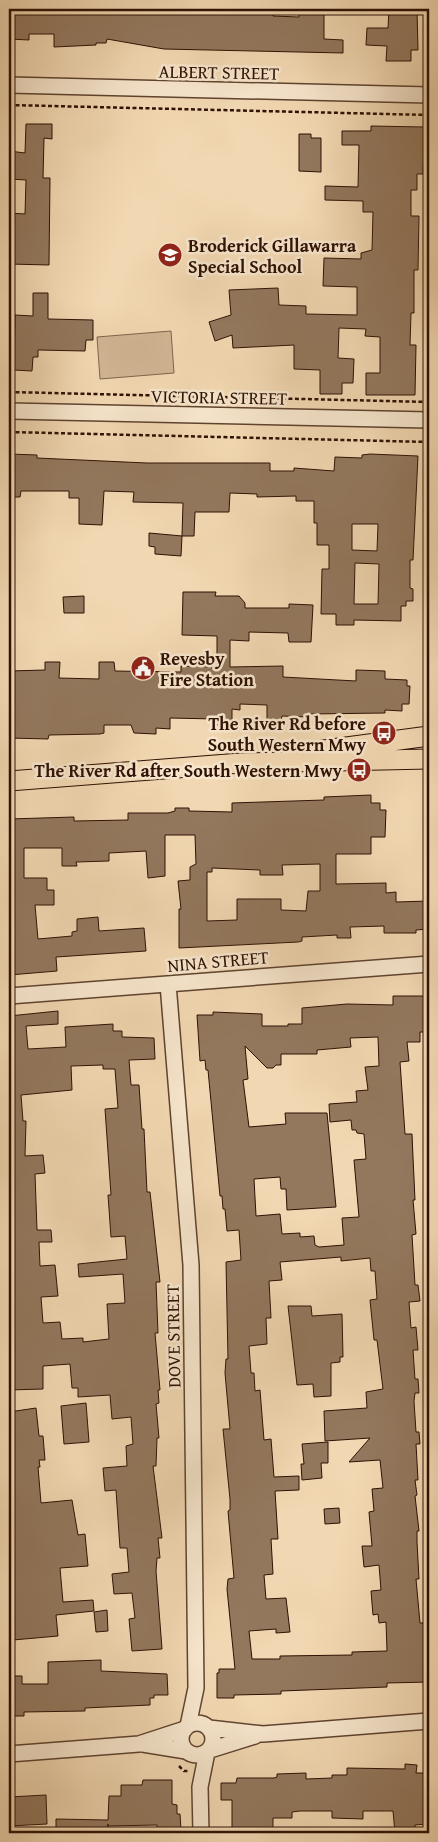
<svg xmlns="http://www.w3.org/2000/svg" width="438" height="1842" font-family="'Gentium Book Plus',serif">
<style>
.pitch{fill:#d1b694;stroke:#7f644c}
.building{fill:#93785e;stroke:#2d1104;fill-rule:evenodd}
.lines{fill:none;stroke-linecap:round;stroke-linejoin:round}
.minor-casing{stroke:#5e4330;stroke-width:18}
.major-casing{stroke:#2d1104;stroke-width:21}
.path{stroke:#2d1104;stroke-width:2.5;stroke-dasharray:4 2.5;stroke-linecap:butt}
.minor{stroke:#f7e6cd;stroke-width:15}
.major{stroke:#f2d8b2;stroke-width:19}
.labels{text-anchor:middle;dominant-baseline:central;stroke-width:5;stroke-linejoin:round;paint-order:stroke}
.street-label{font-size:18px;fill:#2d1104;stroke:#f7e6cd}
.poi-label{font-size:18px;font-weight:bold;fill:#2d1104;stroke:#f7e6cd;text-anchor:start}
</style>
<rect width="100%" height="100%" fill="#f2d8b2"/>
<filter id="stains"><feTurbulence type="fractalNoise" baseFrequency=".004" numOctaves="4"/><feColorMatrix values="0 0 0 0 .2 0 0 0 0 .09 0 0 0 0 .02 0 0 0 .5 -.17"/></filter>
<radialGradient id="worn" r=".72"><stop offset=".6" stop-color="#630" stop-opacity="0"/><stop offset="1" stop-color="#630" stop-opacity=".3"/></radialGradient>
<path class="pitch" d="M 171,331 L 174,373 L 100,379 L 97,337 Z"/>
<path class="building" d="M 19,9 L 148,9 L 147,12 L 194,14 L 194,9 L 273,9 L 273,16 L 299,17 L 299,9 L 324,10 L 324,39 L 343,40 L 343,53 L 164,49 L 107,39 L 106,43 L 96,43 L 96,45 L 54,47 L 54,34 L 29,34 L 29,40 L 9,39 L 9,13 L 19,13 Z
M 389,9 L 417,9 L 418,50 L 411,50 L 411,61 L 386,61 L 387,46 L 366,45 L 367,28 L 388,28 Z
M 26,124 L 52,124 L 52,139 L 44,138 L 43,178 L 50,178 L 49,265 L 9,264 L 9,213 L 25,214 L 26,180 L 9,179 L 9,151 L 25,153 Z
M 371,126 L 425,127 L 423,174 L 417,174 L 417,190 L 411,190 L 411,216 L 419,216 L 418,270 L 414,270 L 414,313 L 411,313 L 410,345 L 416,345 L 415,395 L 366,395 L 366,373 L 380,373 L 380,337 L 365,336 L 366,329 L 339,328 L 338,358 L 354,359 L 353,383 L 342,383 L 342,394 L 320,394 L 320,370 L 294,369 L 294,345 L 233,348 L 232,335 L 215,341 L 209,322 L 231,315 L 229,290 L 278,288 L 279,305 L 306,306 L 306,314 L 357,315 L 357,287 L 323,286 L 324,258 L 361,259 L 361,253 L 372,250 L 373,212 L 363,212 L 363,201 L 325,200 L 325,186 L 358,187 L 359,145 L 342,145 L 342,131 L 371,131 Z
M 299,134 L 311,134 L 311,138 L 321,138 L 321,172 L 299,171 Z
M 33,293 L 48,293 L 48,319 L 93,320 L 93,340 L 86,340 L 85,351 L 38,350 L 38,357 L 33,357 L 32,371 L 14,370 L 15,315 L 33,316 Z
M 9,454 L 37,455 L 37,458 L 147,463 L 270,463 L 270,471 L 294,471 L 294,468 L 334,471 L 335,457 L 362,458 L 362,455 L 370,454 L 418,456 L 413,560 L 410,560 L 410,588 L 413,589 L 413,601 L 406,601 L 406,606 L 401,606 L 401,621 L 354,620 L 354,625 L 336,625 L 336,614 L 321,614 L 322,569 L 329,569 L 329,545 L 317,545 L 317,523 L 314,523 L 314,501 L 296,501 L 296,496 L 257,497 L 257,494 L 230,493 L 229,512 L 195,512 L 194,536 L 182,536 L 183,503 L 133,502 L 134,492 L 104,491 L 102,525 L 79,524 L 79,498 L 69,498 L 69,491 L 21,491 L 20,497 L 9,497 ZM 352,524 L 378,524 L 377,551 L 352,550 ZM 355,563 L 379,564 L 378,604 L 354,604 Z
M 149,533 L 182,536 L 181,556 L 155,554 L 155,547 L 149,546 Z
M 183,592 L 216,592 L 215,596 L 239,596 L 245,603 L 245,608 L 289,608 L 289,604 L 313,605 L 311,642 L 289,642 L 288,633 L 249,632 L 249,641 L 230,640 L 230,667 L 283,666 L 283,677 L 356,681 L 356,670 L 385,671 L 385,679 L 407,680 L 407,686 L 410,686 L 409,704 L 402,704 L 402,711 L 385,710 L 385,713 L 309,714 L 309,717 L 282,716 L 281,721 L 267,721 L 267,705 L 240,704 L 240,710 L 232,709 L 232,725 L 215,725 L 215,719 L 170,718 L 170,729 L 156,728 L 156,734 L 134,733 L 131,725 L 104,725 L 104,733 L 100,734 L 49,735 L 48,739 L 9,738 L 9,671 L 45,670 L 45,662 L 60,662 L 59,678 L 99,679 L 99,662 L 114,662 L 115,671 L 181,672 L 181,666 L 217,667 L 217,636 L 182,635 Z
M 84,596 L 84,613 L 64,613 L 63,597 Z
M 371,795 L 371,803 L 380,803 L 380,810 L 386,810 L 385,837 L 371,837 L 371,854 L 336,854 L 336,884 L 386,883 L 386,893 L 396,892 L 396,902 L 429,901 L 429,929 L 416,930 L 416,933 L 384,933 L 384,926 L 350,927 L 351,938 L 337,938 L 337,935 L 302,937 L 302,941 L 298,942 L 179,948 L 179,909 L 181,909 L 178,881 L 190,880 L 190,867 L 196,864 L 195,835 L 165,835 L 165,876 L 148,878 L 146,851 L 109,853 L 109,861 L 76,862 L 77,866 L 62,866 L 62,848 L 24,848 L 24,878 L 47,878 L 47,890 L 54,890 L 54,905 L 35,905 L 38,939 L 72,936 L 72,932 L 77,931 L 77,919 L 98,917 L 99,931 L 144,928 L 146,951 L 56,957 L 57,971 L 9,975 L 9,912 L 12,912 L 9,819 L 74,817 L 74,821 L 128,820 L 128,813 L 168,813 L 175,811 L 175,808 L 189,808 L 189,811 L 232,812 L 232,803 L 324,800 L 324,797 ZM 320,864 L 320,891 L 308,891 L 306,911 L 281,910 L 281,899 L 237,899 L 237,920 L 207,921 L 207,872 L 212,872 L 212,868 L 260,870 L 260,875 L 283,875 L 282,865 Z
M 393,996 L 427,996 L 428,1032 L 420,1032 L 420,1042 L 407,1042 L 409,1061 L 400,1062 L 405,1134 L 412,1134 L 413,1157 L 415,1200 L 413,1200 L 416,1234 L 412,1235 L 415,1285 L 418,1285 L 420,1301 L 409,1302 L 411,1328 L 416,1327 L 418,1350 L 413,1350 L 415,1379 L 418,1379 L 419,1393 L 415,1393 L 414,1401 L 416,1432 L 419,1432 L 420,1444 L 416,1444 L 418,1480 L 415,1480 L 417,1495 L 415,1496 L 419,1531 L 417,1531 L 417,1542 L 419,1579 L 416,1579 L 420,1623 L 429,1623 L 429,1682 L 387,1683 L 387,1687 L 281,1691 L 281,1694 L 234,1695 L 234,1698 L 217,1698 L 217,1673 L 219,1673 L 219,1669 L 235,1669 L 227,1589 L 228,1579 L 234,1578 L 228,1511 L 230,1510 L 230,1499 L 223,1429 L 230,1429 L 225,1373 L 226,1359 L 228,1359 L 226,1262 L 241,1260 L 239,1230 L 227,1231 L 225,1209 L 223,1209 L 222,1196 L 220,1196 L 208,1070 L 206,1070 L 205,1060 L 200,1061 L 197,1015 L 213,1015 L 213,1012 L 262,1014 L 262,1026 L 288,1026 L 288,1024 L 302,1024 L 302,1008 L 347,1004 L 393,1005 ZM 378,1037 L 379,1066 L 365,1067 L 368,1090 L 356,1091 L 357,1102 L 329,1104 L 330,1122 L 351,1120 L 352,1130 L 356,1130 L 357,1133 L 364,1134 L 366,1159 L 354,1160 L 359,1217 L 342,1218 L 344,1245 L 319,1247 L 315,1245 L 314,1236 L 300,1237 L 300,1233 L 282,1234 L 280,1214 L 256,1216 L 254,1179 L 280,1177 L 281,1189 L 286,1189 L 287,1210 L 336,1207 L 327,1113 L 285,1113 L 286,1124 L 249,1127 L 243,1080 L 248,1079 L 245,1046 L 267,1068 L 273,1068 L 276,1065 L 281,1065 L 281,1054 L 317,1054 L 317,1050 L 351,1047 L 350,1038 ZM 341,1257 L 341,1261 L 370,1258 L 371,1271 L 375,1271 L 377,1299 L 370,1300 L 374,1340 L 377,1340 L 383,1389 L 366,1392 L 367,1408 L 324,1411 L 325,1441 L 370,1438 L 349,1462 L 380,1460 L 383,1488 L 372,1489 L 374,1511 L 369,1512 L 372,1546 L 362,1546 L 364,1567 L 379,1565 L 381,1590 L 371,1591 L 373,1615 L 378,1614 L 379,1623 L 386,1622 L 387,1651 L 352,1652 L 352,1655 L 280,1656 L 280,1659 L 252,1659 L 249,1631 L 276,1629 L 276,1633 L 290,1632 L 286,1598 L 266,1599 L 264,1575 L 273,1574 L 271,1539 L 278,1539 L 275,1491 L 299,1490 L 299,1476 L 274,1477 L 271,1439 L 264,1440 L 260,1390 L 255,1391 L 254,1373 L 251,1373 L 249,1346 L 267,1344 L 266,1318 L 271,1318 L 269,1281 L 282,1280 L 280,1262 Z
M 58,1011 L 58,1024 L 26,1026 L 28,1049 L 66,1047 L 65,1027 L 113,1024 L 113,1031 L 122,1031 L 122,1037 L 154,1038 L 155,1059 L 129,1060 L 131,1085 L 139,1085 L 142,1129 L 144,1129 L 147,1192 L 150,1192 L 160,1282 L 156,1282 L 158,1333 L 155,1333 L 160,1390 L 158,1390 L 159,1403 L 156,1404 L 159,1438 L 157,1438 L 156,1466 L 153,1466 L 162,1538 L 158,1538 L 160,1558 L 157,1558 L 156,1571 L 162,1649 L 132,1651 L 129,1619 L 135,1618 L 132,1593 L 114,1594 L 112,1574 L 129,1572 L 127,1548 L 120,1548 L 116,1490 L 105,1491 L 103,1468 L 127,1466 L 126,1446 L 133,1444 L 131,1417 L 112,1419 L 110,1395 L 78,1397 L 78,1388 L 72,1388 L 70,1364 L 43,1366 L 43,1389 L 9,1390 L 9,1016 ZM 103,1065 L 103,1069 L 115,1069 L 118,1108 L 105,1109 L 111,1195 L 108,1195 L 111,1237 L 125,1236 L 127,1259 L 78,1264 L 79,1277 L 123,1274 L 125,1303 L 107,1304 L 109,1339 L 83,1342 L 83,1338 L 62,1339 L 60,1322 L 43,1323 L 41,1297 L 58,1296 L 55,1265 L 40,1266 L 39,1242 L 52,1242 L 51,1230 L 37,1230 L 35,1174 L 45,1173 L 43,1155 L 25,1156 L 26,1121 L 23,1121 L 21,1095 L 72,1090 L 71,1066 Z
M 288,1306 L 311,1306 L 312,1316 L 342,1314 L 343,1357 L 340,1357 L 340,1362 L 331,1363 L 331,1396 L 314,1397 L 313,1384 L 297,1385 Z
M 86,1403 L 89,1442 L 64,1444 L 61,1406 Z
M 36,1408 L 39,1436 L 43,1436 L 45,1460 L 39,1460 L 40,1467 L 38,1467 L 41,1503 L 72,1500 L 78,1535 L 85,1534 L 88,1566 L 60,1568 L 63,1602 L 93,1600 L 94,1611 L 56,1615 L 58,1636 L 13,1640 L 9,1577 L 9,1526 L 12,1523 L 9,1497 L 9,1412 Z
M 328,1442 L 328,1463 L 321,1463 L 322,1478 L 302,1480 L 301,1464 L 304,1464 L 302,1444 Z
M 339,1508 L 340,1523 L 325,1524 L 324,1509 Z
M 107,1610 L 108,1631 L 96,1632 L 94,1612 Z
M 101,1660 L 101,1671 L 167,1674 L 168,1695 L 154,1695 L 154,1698 L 150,1698 L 150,1705 L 85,1708 L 85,1711 L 24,1712 L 24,1716 L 12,1716 L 12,1713 L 9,1713 L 9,1676 L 22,1676 L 22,1684 L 48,1684 L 48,1662 Z
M 405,1764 L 417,1765 L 416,1773 L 427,1773 L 429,1776 L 429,1797 L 425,1799 L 427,1824 L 415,1825 L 415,1833 L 395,1833 L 393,1811 L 363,1811 L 363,1819 L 332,1818 L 332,1811 L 300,1811 L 292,1812 L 292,1818 L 273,1818 L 273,1833 L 258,1833 L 258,1830 L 232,1830 L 232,1800 L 221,1800 L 221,1783 L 236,1783 L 237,1778 L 274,1778 L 277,1777 L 277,1774 L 306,1773 L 306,1779 L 332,1778 L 332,1775 L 347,1775 L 347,1768 L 405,1769 Z
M 143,1780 L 172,1780 L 172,1804 L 177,1805 L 177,1814 L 180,1814 L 181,1830 L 157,1831 L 157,1825 L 108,1826 L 108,1824 L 108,1833 L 56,1833 L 56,1819 L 108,1820 L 109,1796 L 121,1796 L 121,1785 L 142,1785 Z
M 46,1795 L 47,1824 L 9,1826 L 9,1797 Z"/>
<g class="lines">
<defs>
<path id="minor" d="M 9,85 L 429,95
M 9,411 L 429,420
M 168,984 L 191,1265 L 196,1688 L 188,1726
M 9,996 L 429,964
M181 1739a16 16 0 1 1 32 0a16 16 0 1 1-32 0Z
M 209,1728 L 263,1734 L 429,1721
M 143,1744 L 186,1751
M 210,1750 L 255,1736
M 9,1754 L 139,1744 L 185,1729
M 201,1833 L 200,1787 L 207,1752"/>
<path id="major" d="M 294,754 L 429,736
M 9,781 L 241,763 L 429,759"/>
</defs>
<use href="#minor" class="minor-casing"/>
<use href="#major" class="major-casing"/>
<path class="path" d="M 9,105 L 429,115
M 9,392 L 429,402
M 9,432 L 429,442
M 179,1766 L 184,1771 L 189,1771"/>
<use href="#minor" class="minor"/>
<use href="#major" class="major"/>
</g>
<defs>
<symbol id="school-disc" viewBox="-11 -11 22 22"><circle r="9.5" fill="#8f2418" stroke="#f7e6cd"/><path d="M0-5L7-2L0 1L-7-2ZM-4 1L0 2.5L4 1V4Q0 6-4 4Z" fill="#fff"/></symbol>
<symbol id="civic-disc" viewBox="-11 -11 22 22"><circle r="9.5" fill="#8f2418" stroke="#f7e6cd"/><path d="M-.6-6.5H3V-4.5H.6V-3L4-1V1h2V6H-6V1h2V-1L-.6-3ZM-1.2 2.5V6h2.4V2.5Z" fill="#fff"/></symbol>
<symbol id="bus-disc" viewBox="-11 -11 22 22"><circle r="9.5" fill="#8f2418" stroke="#f7e6cd"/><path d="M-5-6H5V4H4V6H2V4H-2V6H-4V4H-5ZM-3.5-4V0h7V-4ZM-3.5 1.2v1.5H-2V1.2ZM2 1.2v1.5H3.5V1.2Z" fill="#fff"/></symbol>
</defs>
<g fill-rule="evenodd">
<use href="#school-disc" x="156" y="241" width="28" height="28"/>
<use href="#civic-disc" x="129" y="654" width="28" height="28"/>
<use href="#bus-disc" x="370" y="719" width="28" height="28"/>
<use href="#bus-disc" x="345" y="756" width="28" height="28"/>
</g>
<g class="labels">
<g class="street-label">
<text transform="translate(219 72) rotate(1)">ALBERT STREET</text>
<text transform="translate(219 397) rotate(1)">VICTORIA STREET</text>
<text transform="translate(218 961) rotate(-5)">NINA STREET</text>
<text transform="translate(173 1336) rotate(-91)">DOVE STREET</text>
</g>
<g class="poi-label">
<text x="188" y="245">Broderick Gillawarra<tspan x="188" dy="21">Special School</tspan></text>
<text x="160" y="658">Revesby<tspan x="160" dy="21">Fire Station</tspan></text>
<text x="366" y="723" text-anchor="end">The River Rd before<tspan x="366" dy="21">South Western Mwy</tspan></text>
<text x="342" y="770" text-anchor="end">The River Rd after South Western Mwy</text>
</g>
</g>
<rect width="438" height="1842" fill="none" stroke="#f2d8b2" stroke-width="30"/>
<rect x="10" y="10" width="418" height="1822" fill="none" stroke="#2d1104" stroke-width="2.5"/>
<rect x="15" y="15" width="408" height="1812" fill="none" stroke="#2d1104"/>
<rect width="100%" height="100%" filter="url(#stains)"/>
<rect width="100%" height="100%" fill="url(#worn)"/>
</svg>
